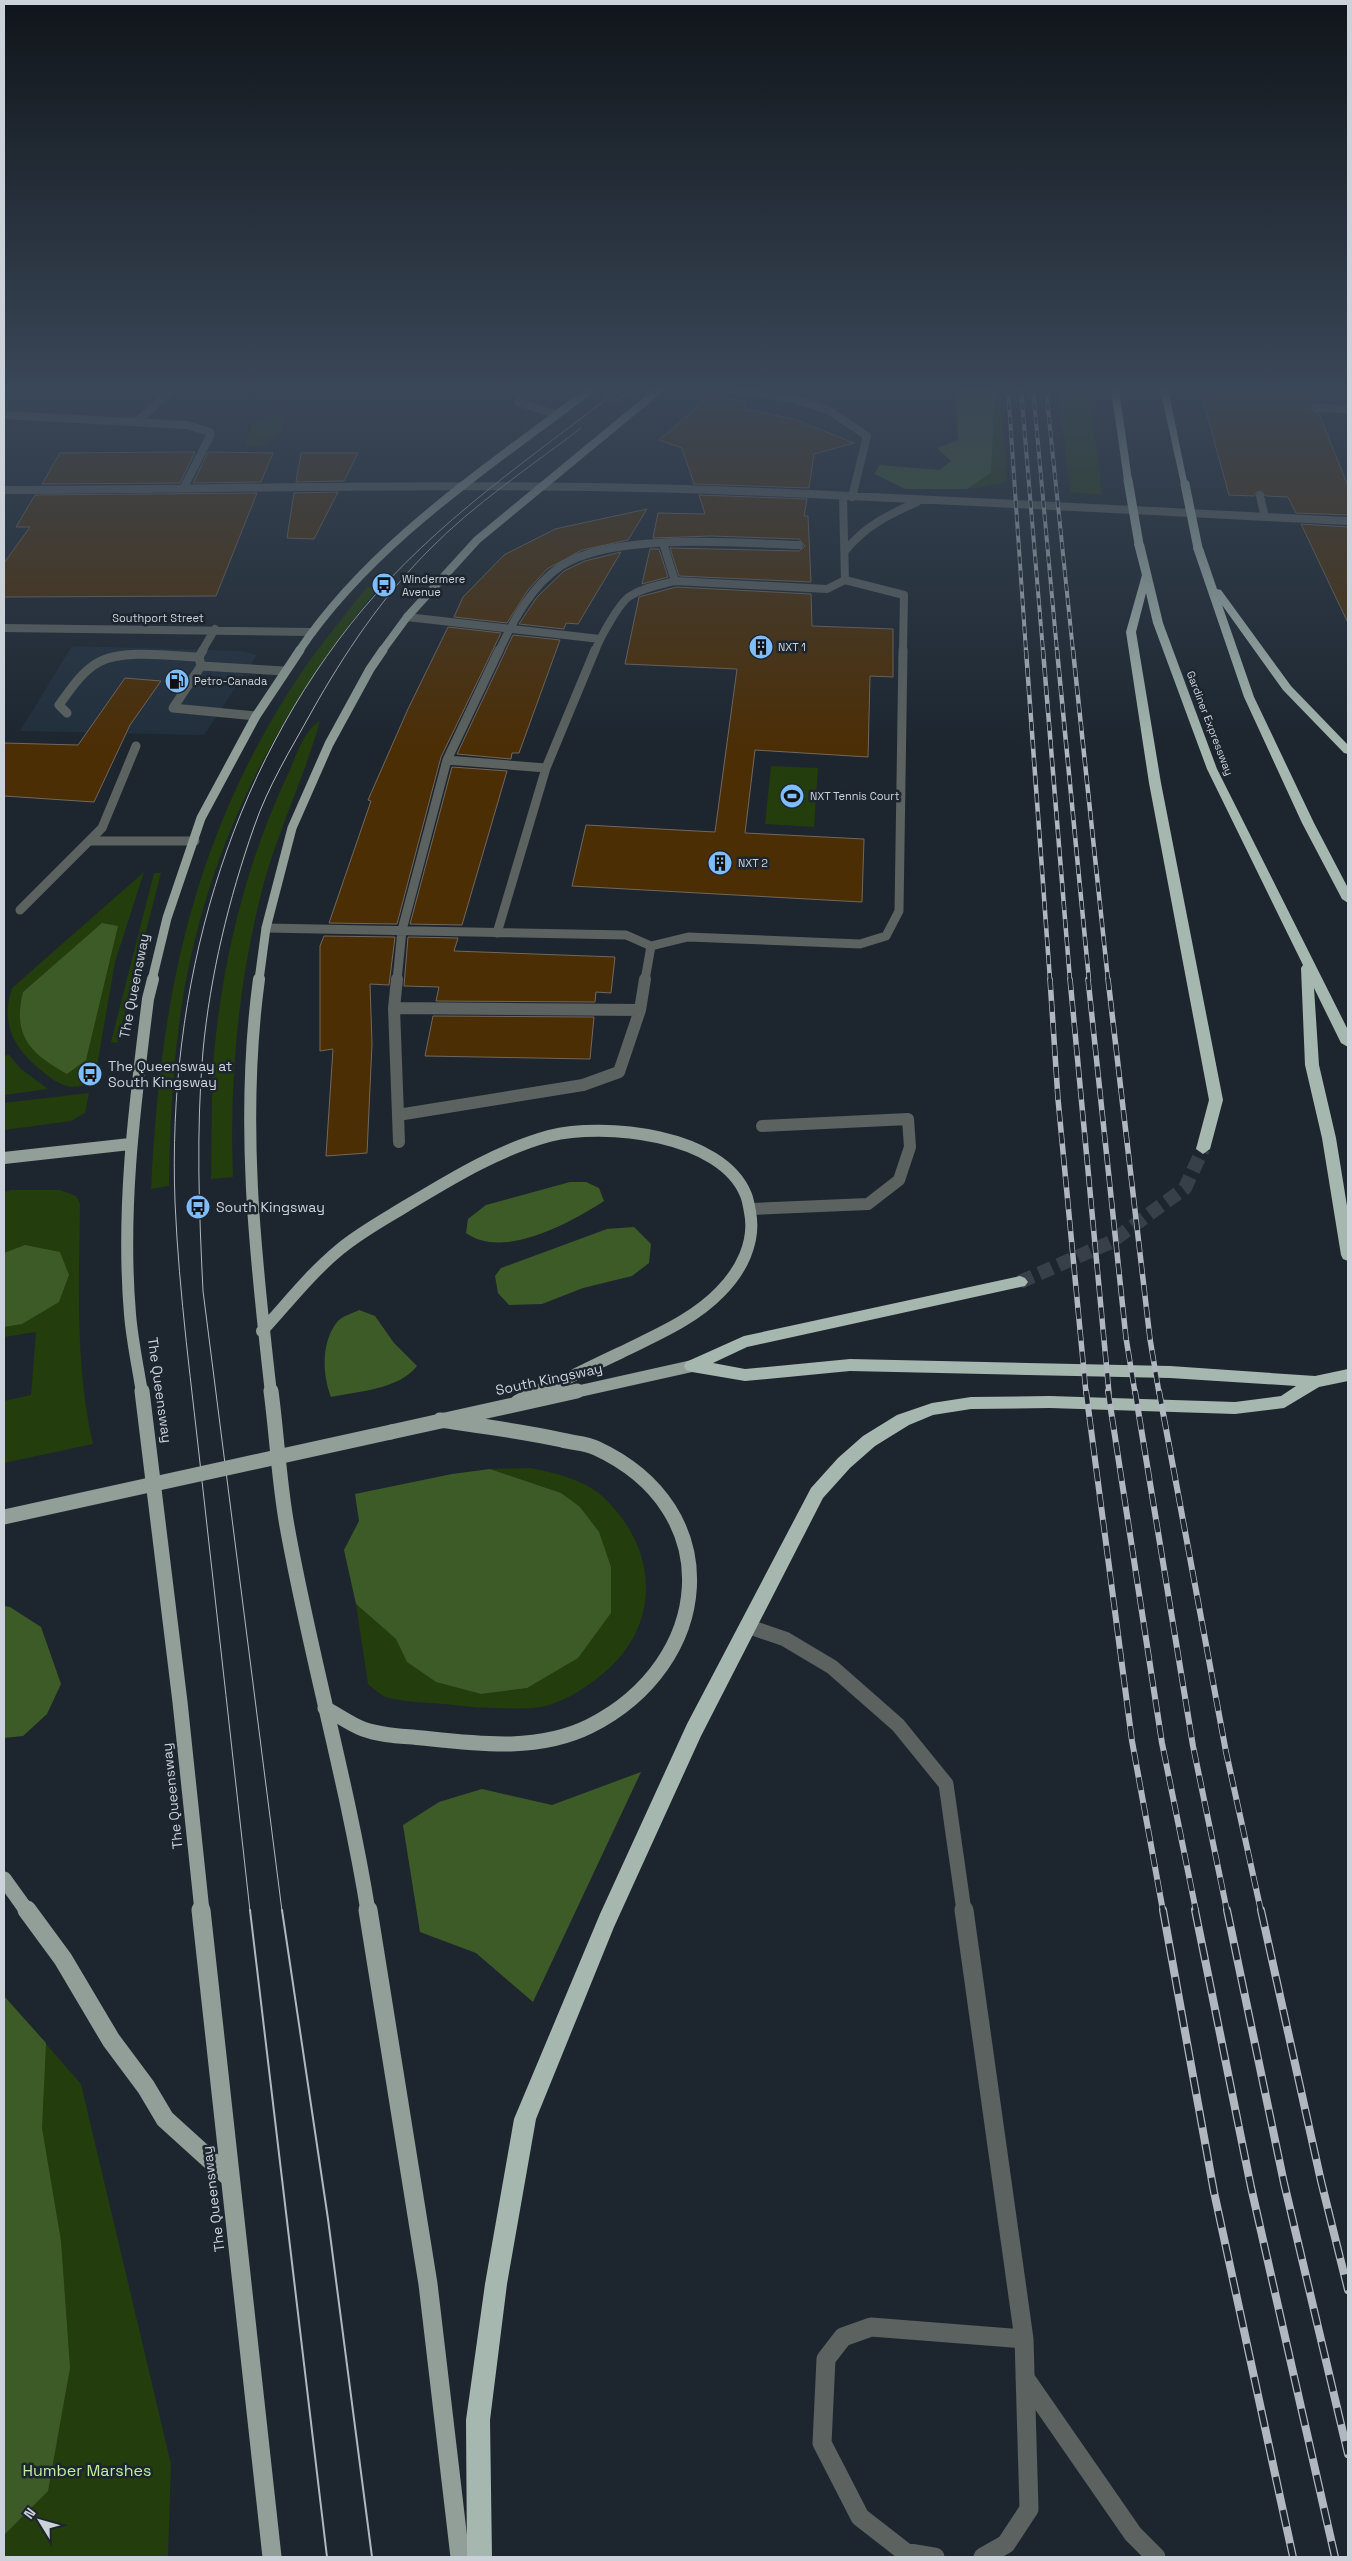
<svg xmlns="http://www.w3.org/2000/svg" width="1352" height="2561" font-family="'Space Grotesk',sans-serif">
<style>
.built{fill:#212f3d}
.green{fill:#233d0c}
.forest{fill:#3d5b27}
.building{fill:#4c2e05;stroke:#72675c}
.lines{fill:none;stroke-linecap:round;stroke-linejoin:round}
.highway-tunnel{stroke:#374048;stroke-width:14;stroke-dasharray:14 7;stroke-linecap:butt}
.minor-far4{stroke:#5b625f;stroke-width:8}
.minor-far3{stroke:#5b625f;stroke-width:9}
.minor-far2{stroke:#5b625f;stroke-width:12}
.minor-far1{stroke:#5b625f;stroke-width:15}
.minor{stroke:#5b625f;stroke-width:19}
.major-far4{stroke:#919f98;stroke-width:8}
.major-far3{stroke:#919f98;stroke-width:9}
.major-far2{stroke:#919f98;stroke-width:12}
.major-far1{stroke:#919f98;stroke-width:15}
.major{stroke:#919f98;stroke-width:19}
.highway{fill:#a6b7af;fill-rule:evenodd}
.tram-far1{stroke:#b0b7be;stroke-width:1}
.tram{stroke:#b0b7be;stroke-width:2}
.rail-far4-casing{stroke:#b0b7be;stroke-width:4}
.rail-far3-casing{stroke:#b0b7be;stroke-width:4.5}
.rail-far2-casing{stroke:#b0b7be;stroke-width:5.5}
.rail-far1-casing{stroke:#b0b7be;stroke-width:6}
.rail-casing{stroke:#b0b7be;stroke-width:8}
.rail-far4{stroke:#1d262f;stroke-width:2.5;stroke-dasharray:7;stroke-linecap:butt}
.rail-far3{stroke:#1d262f;stroke-width:3;stroke-dasharray:9;stroke-linecap:butt}
.rail-far2{stroke:#1d262f;stroke-width:4;stroke-dasharray:11;stroke-linecap:butt}
.rail-far1{stroke:#1d262f;stroke-width:4.5;stroke-dasharray:13;stroke-linecap:butt}
.rail{stroke:#1d262f;stroke-width:5.5;stroke-dasharray:17;stroke-linecap:butt}
.major-bridge{stroke:#919f98;stroke-width:15}
.highway-bridge{stroke:#a6b7af;stroke-width:9}
.labels{text-anchor:middle;dominant-baseline:central;stroke-width:5;stroke-linejoin:round;paint-order:stroke}
.far-poi-label{font-size:11px;fill:#ccd2d9;stroke:#1d262f;text-anchor:start}
.far-street-label{font-size:11px;fill:#ccd2d9;stroke:#1d262f}
.street-label{font-size:14px;fill:#ccd2d9;stroke:#1d262f}
.poi-label{font-size:14px;fill:#ccd2d9;stroke:#1d262f;text-anchor:start}
.near-park-label{font-size:16px;fill:#beee9e;stroke:#1d262f}
</style>
<rect width="100%" height="100%" fill="#1d262f"/>
<path class="built" d="M 72,646 L 242,651 L 257,655 L 204,735 L 20,731 Z"/>
<path class="green" d="M 995,389 L 1000,389 L 1007,482 L 967,489 L 991,473 Z
M 1059,389 L 1089,389 L 1102,495 L 1070,492 Z
M 278,415 L 284,420 L 281,424 L 283,429 L 265,446 L 247,445 L 246,443 L 253,422 Z
M 367,587 L 378,588 C 278,711 210,840 183,997 C 173,1059 170,1122 169,1186 L 151,1189 C 160,1006 189,851 288,693 C 311,656 340,621 367,587 Z
M 320,721 C 305,774 282,823 266,875 C 239,973 229,1076 233,1177 L 211,1179 C 212,1137 211,1095 214,1054 C 223,957 247,860 289,772 C 296,756 304,730 320,721 Z
M 771,766 L 818,768 L 814,827 L 765,824 Z
M 144,872 L 115,962 L 97,1066 L 86,1068 L 83,1082 L 92,1081 L 92,1083 C 86,1084 78,1087 72,1087 C 61,1086 50,1078 42,1071 C 14,1049 0,1023 12,988 Z
M 154,873 L 161,873 L 117,1043 L 111,1042 Z
M 7,1055 L 9,1055 L 21,1069 L 48,1089 L 4,1095 L 4,1058 Z
M 89,1093 L 85,1113 L 71,1121 L 4,1130 L 4,1103 Z
M 11,1190 L 60,1190 L 76,1196 L 80,1204 C 79,1284 75,1367 93,1444 L 4,1463 L 4,1401 L 31,1395 L 36,1332 L 4,1337 L 4,1192 Z
M 531,1468 C 555,1473 582,1479 601,1495 C 662,1550 662,1632 595,1680 C 579,1692 561,1703 541,1707 C 522,1710 474,1708 454,1705 C 437,1703 400,1702 386,1697 C 380,1695 373,1688 368,1684 L 356,1604 L 396,1639 L 408,1662 L 436,1682 L 481,1694 L 527,1688 L 561,1493 L 490,1469 Z
M 4,1996 L 81,2084 L 171,2464 L 168,2557 L 4,2557 Z"/>
<path class="forest" d="M 956,389 L 995,389 L 991,473 L 967,489 L 905,489 L 875,474 L 879,465 L 940,470 L 951,461 L 937,448 L 958,440 Z
M 102,923 L 118,926 L 86,1060 L 67,1074 C 31,1054 12,1036 23,992 Z
M 570,1182 L 586,1182 L 599,1188 L 604,1201 C 570,1223 503,1260 466,1233 L 468,1219 L 486,1205 Z
M 634,1227 L 651,1244 L 649,1263 L 632,1276 L 583,1288 L 542,1304 L 509,1305 L 498,1293 L 495,1276 L 501,1268 L 607,1229 Z
M 25,1245 L 60,1252 L 69,1275 L 59,1302 L 22,1324 L 4,1327 L 4,1253 Z
M 359,1310 L 375,1316 L 394,1343 L 417,1366 C 398,1390 358,1391 331,1397 C 322,1374 321,1341 338,1321 C 343,1316 353,1313 359,1310 Z
M 490,1469 L 561,1493 L 580,1507 L 599,1532 L 611,1567 L 611,1613 L 578,1658 L 527,1688 L 481,1694 L 436,1682 L 407,1662 L 396,1639 L 356,1604 L 344,1550 L 359,1521 L 355,1494 L 452,1474 Z
M 4,1606 L 10,1607 L 41,1627 L 61,1684 L 47,1714 L 23,1736 L 4,1738 Z
M 641,1772 L 533,2002 L 476,1953 L 420,1932 L 403,1825 L 439,1802 L 482,1789 L 552,1805 Z
M 4,1996 L 46,2043 L 42,2128 L 61,2241 L 70,2368 L 48,2491 L 4,2535 Z"/>
<path class="building" d="M 1200,389 L 1307,389 L 1314,403 L 1311,410 L 1319,414 L 1348,486 L 1348,515 L 1296,513 L 1288,497 L 1266,496 L 1261,491 L 1257,492 L 1254,496 L 1229,495 Z
M 711,395 L 745,402 L 745,409 L 794,419 L 854,443 L 814,454 L 809,488 L 694,484 L 682,448 L 659,440 Z
M 178,452 L 195,452 L 180,483 L 42,484 L 60,453 Z
M 208,452 L 273,453 L 261,482 L 193,483 Z
M 301,453 L 358,453 L 344,481 L 296,482 Z
M 338,492 L 314,539 L 287,538 L 294,493 Z
M 257,493 L 216,596 L 4,597 L 4,563 L 30,527 L 16,527 L 35,495 Z
M 699,495 L 807,499 L 804,516 L 808,516 L 811,582 L 679,576 L 670,548 L 799,551 L 805,546 L 799,539 L 711,536 L 653,538 L 658,513 L 705,514 Z
M 647,509 L 628,540 L 582,550 L 547,569 L 528,590 L 507,623 L 454,617 L 463,597 L 504,555 L 555,529 Z
M 1301,524 L 1348,527 L 1348,623 Z
M 650,549 L 659,549 L 668,577 L 642,584 Z
M 621,552 L 578,624 L 566,623 L 564,629 L 519,624 L 537,597 L 564,571 L 585,561 Z
M 676,587 L 811,594 L 812,626 L 893,629 L 893,677 L 870,676 L 868,757 L 755,750 L 745,833 L 864,839 L 862,902 L 572,886 L 586,825 L 715,832 L 737,669 L 625,664 L 639,597 Z
M 448,627 L 501,633 L 441,757 L 397,924 L 329,923 L 371,801 L 368,800 L 408,709 Z
M 513,635 L 560,640 L 519,753 L 512,753 L 511,759 L 457,754 Z
M 125,678 L 161,681 L 130,725 L 94,802 L 4,796 L 4,743 L 78,745 Z
M 452,767 L 507,771 L 462,925 L 410,924 Z
M 324,936 L 395,937 L 389,985 L 370,984 L 372,1044 L 367,1153 L 326,1156 L 333,1049 L 320,1051 L 320,946 Z
M 408,937 L 458,938 L 454,951 L 615,957 L 611,993 L 596,992 L 595,1002 L 436,1001 L 439,987 L 404,986 Z
M 433,1016 L 594,1017 L 590,1059 L 425,1056 Z"/>
<g class="lines">
<path class="highway-tunnel" d="M 1020,1282 L 1111,1242 L 1185,1188 L 1203,1149"/>
<path class="minor-far4" d="M 734,389 L 795,399 L 828,410 L 867,436 L 852,497
M 518,402 L 557,415
M 1316,408 L 1348,409
M 4,415 L 187,425 L 210,432 L 210,436 L 183,489
M 138,421 L 169,392
M 4,490 C 240,489 477,482 713,490 C 925,498 1137,511 1348,521
M 1260,496 L 1265,517
M 845,551 C 865,526 888,515 917,502
M 845,580 L 904,595 L 903,651
M 675,581 L 827,589 L 845,580 L 843,497
M 407,617 L 600,639
M 4,628 L 312,632
M 202,651 L 215,629
M 499,651 C 513,621 532,585 561,566 C 612,532 739,543 799,545
M 595,651 C 600,638 619,603 630,596 C 644,587 660,585 675,581 L 663,543"/>
<path class="minor-far3" d="M 203,650 L 199,657 L 201,666 L 284,671
M 201,666 L 173,708 L 256,716
M 67,713 L 59,705 C 70,690 82,671 99,662 C 123,649 172,656 199,657
M 447,760 L 546,768
M 89,841 L 195,841
M 20,910 L 102,828 L 136,746
M 266,928 L 626,935 L 651,946 L 645,980
M 497,933 L 546,768 L 595,650
M 651,946 L 688,937 L 860,944 L 886,936 L 899,911 L 903,650
M 397,980 L 402,930 L 447,760 L 499,650"/>
<path class="minor-far2" d="M 397,979 L 394,1008 L 399,1142
M 394,1008 L 640,1010
M 398,1115 L 583,1085 L 619,1072 L 640,1010 L 645,979
M 752,1209 L 868,1204 L 899,1180 L 910,1147 L 908,1119 L 762,1126"/>
<path class="minor-far1" d="M 747,1626 L 785,1639 L 832,1667 L 898,1725 L 946,1784 L 964,1911"/>
<path class="minor" d="M 964,1910 L 1024,2339 L 1029,2509 L 1006,2544 L 983,2557
M 1025,2378 L 1133,2534 L 1156,2557
M 935,2557 L 905,2552 L 860,2517 L 822,2443 L 826,2359 L 843,2337 L 871,2327 L 1024,2339"/>
<path class="major-far4" d="M 299,651 C 372,542 488,468 591,389
M 382,651 L 407,617 L 477,540 L 660,389"/>
<path class="major-far3" d="M 152,980 L 167,918 L 201,818 L 256,716 L 300,650
M 259,980 L 266,928 L 292,828 L 329,744 L 370,669 L 383,650"/>
<path class="major-far2" d="M 259,979 C 240,1119 255,1254 271,1393
M 4,1158 L 130,1144
M 262,1331 C 287,1304 310,1274 339,1250 C 359,1233 383,1220 406,1206 C 451,1179 498,1150 549,1136 C 604,1122 722,1134 746,1195 C 748,1200 749,1206 750,1212 C 756,1242 741,1271 720,1292 C 693,1320 656,1335 622,1352 C 594,1365 566,1379 538,1393
M 142,1393 C 138,1367 132,1340 130,1314 C 121,1208 135,1104 148,999 L 153,979
M 571,1393 L 692,1366"/>
<path class="major-far1" d="M 142,1391 L 180,1702 L 202,1911
M 271,1391 C 277,1436 279,1482 287,1526 C 310,1655 347,1781 368,1911
M 518,1402 L 540,1391
M 391,1432 L 577,1391
M 325,1708 C 338,1715 350,1724 363,1729 C 382,1736 403,1736 422,1738 C 478,1744 538,1752 590,1726 C 713,1664 730,1510 596,1448 C 586,1443 573,1443 562,1440 C 521,1431 481,1426 440,1420
M 4,1879 L 27,1911"/>
<path class="major" d="M 27,1910 L 63,1959 L 111,2040 L 146,2087 L 165,2119 L 229,2177
M 201,1910 L 272,2557
M 368,1910 L 428,2284 L 460,2557"/>
<path class="highway" d="M 1111,389 L 1119,389 L 1132,480 L 1128,483 L 1124,480 Z
M 1160,389 L 1168,389 L 1188,486 L 1181,484 Z
M 1139,541 L 1144,544 L 1163,623 L 1217,769 L 1348,1030 L 1348,1047 L 1341,1043 L 1314,988 L 1319,1065 L 1336,1138 L 1348,1212 L 1348,1261 L 1343,1259 L 1341,1255 L 1322,1138 L 1305,1065 L 1301,968 L 1303,965 L 1207,769 L 1153,623 L 1146,593 L 1136,632 L 1161,783 L 1223,1100 L 1210,1149 L 1203,1154 L 1196,1149 L 1209,1100 L 1149,783 L 1126,632 L 1142,575 L 1134,544 Z
M 1198,545 L 1203,548 L 1217,589 L 1221,590 L 1291,686 L 1348,745 L 1348,754 L 1344,753 L 1283,690 L 1222,605 L 1254,697 L 1314,823 L 1348,888 L 1348,903 L 1342,899 L 1302,823 L 1244,697 L 1193,548 Z
M 1020,1276 L 1025,1278 L 1028,1282 L 1025,1286 L 747,1347 L 713,1363 L 745,1369 L 850,1359 L 1170,1366 L 1315,1376 L 1348,1369 L 1348,1381 L 1319,1387 L 1284,1408 L 1235,1414 L 1050,1408 L 971,1409 L 933,1415 L 909,1425 L 875,1446 L 850,1468 L 823,1498 L 701,1736 L 614,1927 L 536,2119 L 507,2284 L 490,2420 L 492,2557 L 467,2557 L 466,2420 L 485,2284 L 514,2119 L 600,1914 L 687,1724 L 811,1488 L 838,1458 L 863,1436 L 897,1415 L 932,1403 L 971,1397 L 1050,1396 L 1235,1402 L 1281,1396 L 1296,1386 L 1170,1378 L 850,1371 L 745,1381 L 692,1372 L 686,1370 L 684,1366 L 686,1362 L 744,1336 Z"/>
<path class="tram-far1" d="M 615,402 L 632,389
M 250,1911 C 234,1767 218,1624 202,1481 C 192,1388 179,1295 175,1202 C 167,990 226,773 363,609 C 436,522 530,458 620,389
M 282,1911 L 203,1291 C 199,1211 196,1131 203,1051 C 210,976 229,898 254,827 C 268,786 291,749 312,711 C 344,654 382,597 429,550 C 474,504 530,467 581,428"/>
<path class="tram" d="M 250,1910 L 327,2557
M 282,1910 L 328,2219 L 372,2557"/>
<defs>
<path id="rail-far4" d="M 1008,389 L 1026,651
M 1021,389 L 1043,651
M 1033,389 L 1057,651
M 1046,389 L 1073,651"/>
<path id="rail-far3" d="M 1026,650 L 1050,980
M 1043,650 L 1070,980
M 1057,650 L 1089,980
M 1073,650 L 1108,980"/>
<path id="rail-far2" d="M 1050,979 L 1058,1099 L 1086,1393
M 1070,979 L 1109,1393
M 1088,979 L 1126,1338 L 1135,1393
M 1108,979 L 1150,1339 L 1159,1393"/>
<path id="rail-far1" d="M 1086,1391 L 1132,1741 L 1163,1911
M 1108,1391 L 1162,1743 L 1196,1911
M 1135,1391 L 1193,1746 L 1227,1911
M 1159,1391 L 1226,1752 L 1261,1911"/>
<path id="rail" d="M 1163,1910 L 1214,2192 L 1293,2557
M 1195,1910 L 1251,2187 L 1335,2557
M 1227,1910 L 1284,2183 L 1348,2454
M 1261,1910 L 1321,2181 L 1348,2290"/>
</defs>
<use href="#rail-far4" class="rail-far4-casing"/>
<use href="#rail-far3" class="rail-far3-casing"/>
<use href="#rail-far2" class="rail-far2-casing"/>
<use href="#rail-far1" class="rail-far1-casing"/>
<use href="#rail" class="rail-casing"/>
<use href="#rail-far4" class="rail-far4"/>
<use href="#rail-far3" class="rail-far3"/>
<use href="#rail-far2" class="rail-far2"/>
<use href="#rail-far1" class="rail-far1"/>
<use href="#rail" class="rail"/>
<path class="major-bridge" d="M 4,1517 L 391,1432"/>
<path class="highway-bridge" d="M 1128,480 L 1139,544
M 1185,484 L 1198,548"/>
</g>
<linearGradient id="sky" x2="0" y2="1"><stop stop-color="#10151a"/><stop offset="0.52" stop-color="#3a4758"/><stop offset="1" stop-color="#3a4758" stop-opacity="0"/></linearGradient>
<rect width="1352" height="748" fill="url(#sky)"/>
<defs>
<symbol id="bus-disc" viewBox="-11 -11 22 22"><circle r="9.5" fill="#7ebdf9" stroke="#1d262f"/><path d="M-5-6H5V4H4V6H2V4H-2V6H-4V4H-5ZM-3.5-4V0h7V-4ZM-3.5 1.2v1.5H-2V1.2ZM2 1.2v1.5H3.5V1.2Z" fill="#111"/></symbol>
<symbol id="building-disc" viewBox="-11 -11 22 22"><circle r="9.5" fill="#7ebdf9" stroke="#1d262f"/><path d="M-4-6H4V6H1V3H-1V6H-4ZM-2.5-4.3h1.7v1.8h-1.7ZM.8-4.3h1.7v1.8H.8ZM-2.5-1h1.7V.8h-1.7ZM.8-1h1.7V.8H.8Z" fill="#111"/></symbol>
<symbol id="fuel-disc" viewBox="-11 -11 22 22"><circle r="9.5" fill="#7ebdf9" stroke="#1d262f"/><path d="M-5.5-6h7V0h2V4h1.3V-2.5L3-4.5l.8-.8L6-3V5H2.5V1h-1V6h-7ZM-4.2-4.7v3.2H.2V-4.7Z" fill="#111"/></symbol>
<symbol id="stadium-disc" viewBox="-11 -11 22 22"><circle r="9.5" fill="#7ebdf9" stroke="#1d262f"/><path d="M0-5a6.5 5 0 1 0 0 10a6.5 5 0 1 0 0-10ZM-3.5-1.8h7v3.6h-7Z" fill="#111"/></symbol>
</defs>
<g fill-rule="evenodd">
<use href="#bus-disc" x="370" y="571" width="28" height="28"/>
<use href="#building-disc" x="747" y="633" width="28" height="28"/>
<use href="#fuel-disc" x="163" y="667" width="28" height="28"/>
<use href="#stadium-disc" x="778" y="782" width="28" height="28"/>
<use href="#building-disc" x="706" y="849" width="28" height="28"/>
<use href="#bus-disc" x="76" y="1060" width="28" height="28"/>
<use href="#bus-disc" x="184" y="1193" width="28" height="28"/>
</g>
<g class="labels">
<g class="far-poi-label">
<text x="402" y="579">Windermere<tspan x="402" dy="13">Avenue</tspan></text>
<text x="778" y="647">NXT 1</text>
<text x="194" y="681">Petro-Canada</text>
<text x="810" y="796">NXT Tennis Court</text>
<text x="738" y="863">NXT 2</text>
</g>
<g class="far-street-label">
<text x="158" y="618">Southport Street</text>
<text transform="translate(1210 723) rotate(69)">Gardiner Expressway</text>
</g>
<g class="street-label">
<text transform="translate(134 986) rotate(-79)">The Queensway</text>
<text transform="translate(549 1379) rotate(-12)">South Kingsway</text>
<text transform="translate(160 1390) rotate(82)">The Queensway</text>
<text transform="translate(172 1796) rotate(-96)">The Queensway</text>
<text transform="translate(213 2199) rotate(-97)">The Queensway</text>
</g>
<g class="poi-label">
<text x="108" y="1066">The Queensway at<tspan x="108" dy="16">South Kingsway</tspan></text>
<text x="216" y="1207">South Kingsway</text>
</g>
<g class="near-park-label">
<text x="87" y="2470">Humber Marshes</text>
</g>
</g>
<rect width="1352" height="2561" fill="none" stroke="#ccd2d9" stroke-width="10"/>
<g transform="translate(40 2521) rotate(307)" stroke="#1d262f" stroke-width="4" paint-order="stroke">
<path d="M0-4L9 19L0 12L-9 19Z" fill="#ccd2d9"/>
<text y="-8" font-size="14" font-weight="bold" text-anchor="middle" fill="#ccd2d9">N</text>
</g>
</svg>
